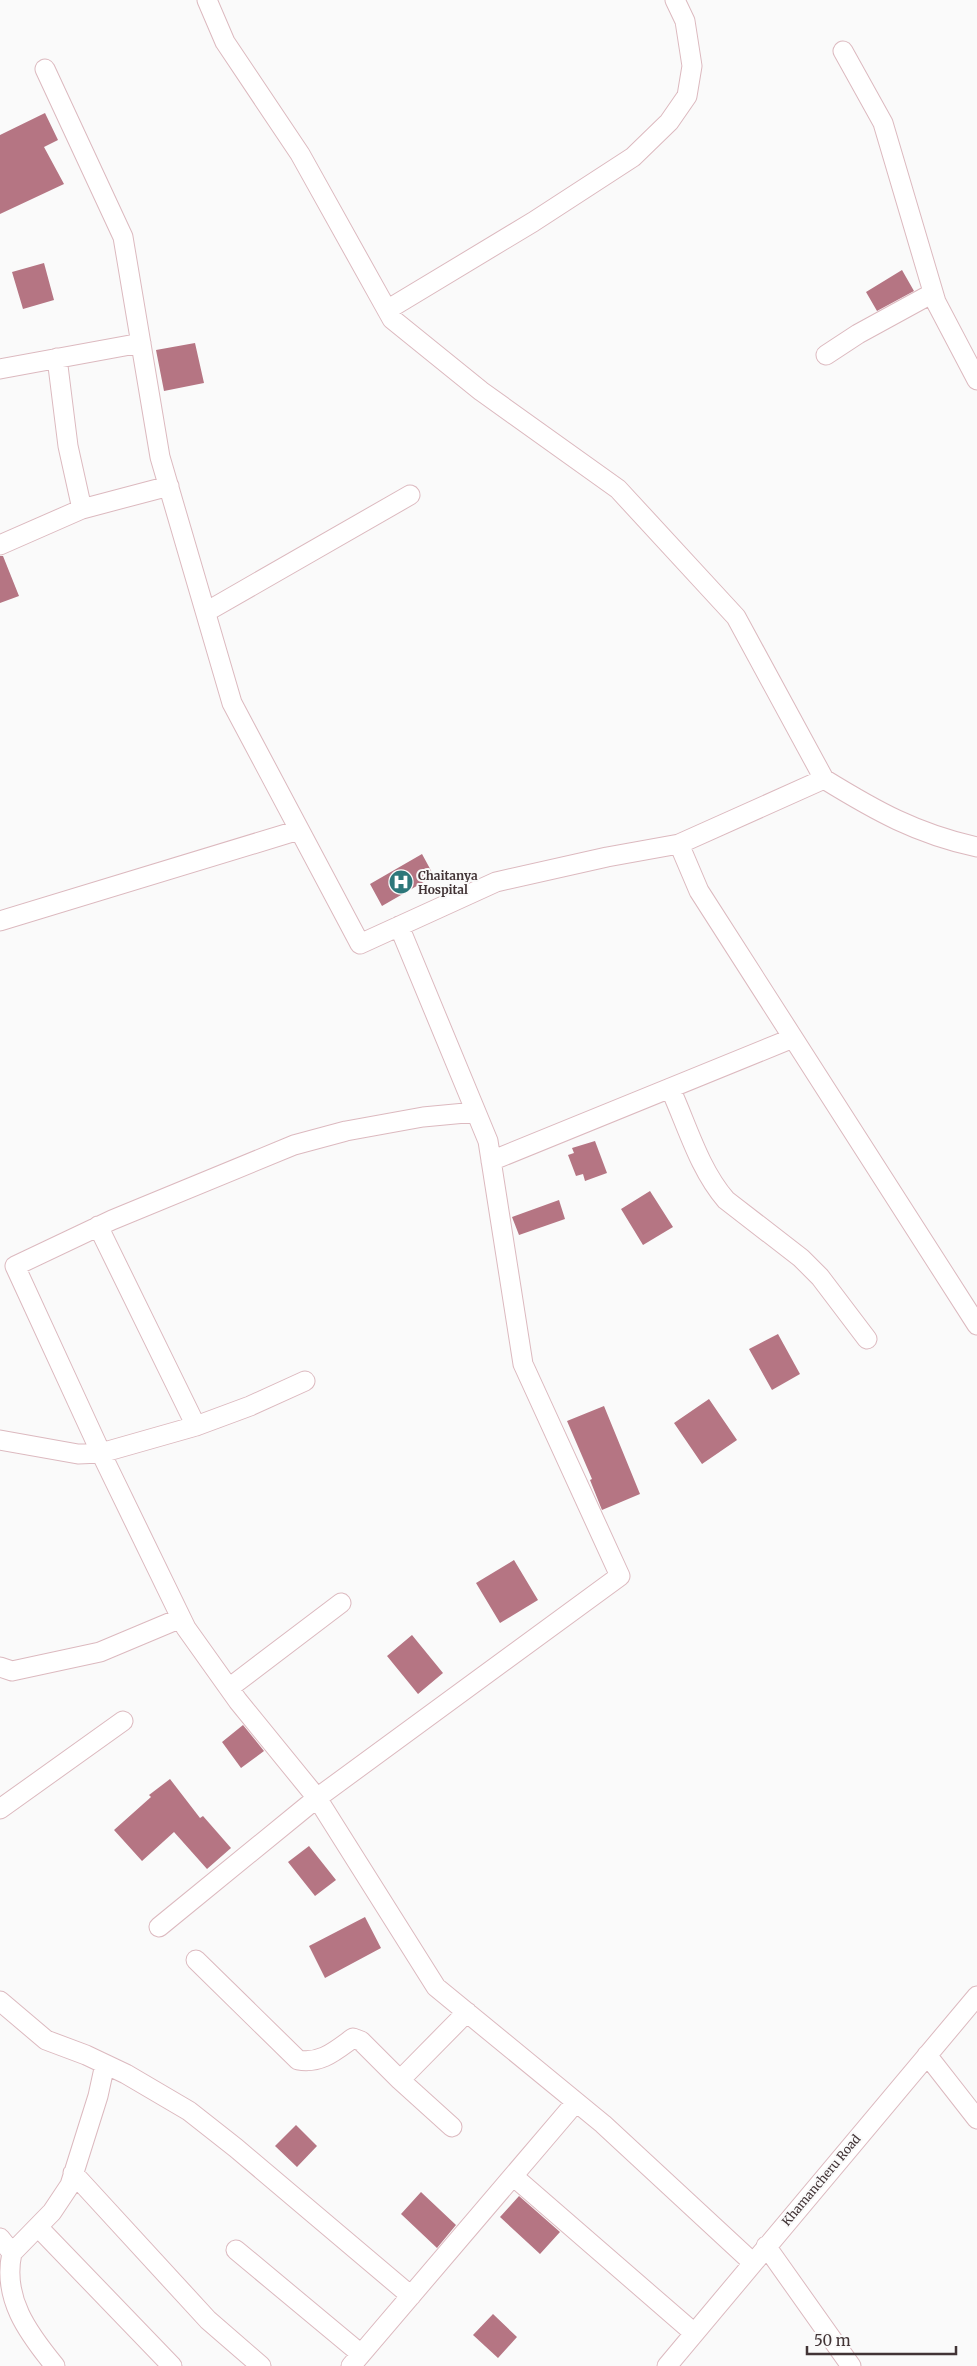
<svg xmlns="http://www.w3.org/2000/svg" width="977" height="2366" font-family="Merriweather,serif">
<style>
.building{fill:#b57583}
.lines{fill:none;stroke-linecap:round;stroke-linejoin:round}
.minor-casing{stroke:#dcb9bf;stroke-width:21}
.minor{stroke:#fff;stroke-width:19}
.labels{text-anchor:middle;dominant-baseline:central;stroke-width:4;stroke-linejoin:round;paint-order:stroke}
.poi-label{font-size:12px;font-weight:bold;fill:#423436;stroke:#fafafa;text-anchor:start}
.street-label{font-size:12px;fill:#423436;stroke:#fafafa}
</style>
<rect width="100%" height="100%" fill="#fafafa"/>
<path class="building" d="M 45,113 L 58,140 L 44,147 L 64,184 L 0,214 L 0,135 Z
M 44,263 L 54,300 L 23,309 L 12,272 Z
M 902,270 L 914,291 L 877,311 L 866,292 Z
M 195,343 L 204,383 L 164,391 L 156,350 Z
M 0,556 L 3,556 L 19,596 L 0,603 Z
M 422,854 L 434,876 L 382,906 L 370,884 Z
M 595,1141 L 607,1173 L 585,1181 L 583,1174 L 576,1176 L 568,1155 L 574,1153 L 572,1148 Z
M 650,1191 L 673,1227 L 643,1245 L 621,1209 Z
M 559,1200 L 565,1219 L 519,1235 L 512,1217 Z
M 778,1334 L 800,1374 L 772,1390 L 749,1349 Z
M 709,1399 L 737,1440 L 702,1464 L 674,1423 Z
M 604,1406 L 640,1494 L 602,1510 L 590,1480 L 592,1479 L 567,1421 Z
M 514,1560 L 538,1600 L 500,1623 L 476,1583 Z
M 412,1635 L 443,1673 L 418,1694 L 387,1656 Z
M 243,1725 L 264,1751 L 241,1768 L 222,1742 Z
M 170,1779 L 200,1818 L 203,1816 L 231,1848 L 207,1869 L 174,1832 L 142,1861 L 114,1830 L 151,1797 L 149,1795 Z
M 309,1846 L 336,1880 L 315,1896 L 288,1862 Z
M 365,1917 L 381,1948 L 325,1978 L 309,1946 Z
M 296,2125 L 317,2146 L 297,2167 L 275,2146 Z
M 421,2192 L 456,2225 L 437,2248 L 401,2214 Z
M 519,2196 L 560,2232 L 540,2254 L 500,2217 Z
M 493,2314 L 517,2337 L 498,2358 L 473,2335 Z"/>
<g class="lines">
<defs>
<path id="minor" d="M 207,0 L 225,42 L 300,154 L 392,319 L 481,391 L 618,489 L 736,617 L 824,779
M 843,51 L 883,123 L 936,302 L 977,380
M 45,69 L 123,237 L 160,457 L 232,703 L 360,944 L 496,882 L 607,857 L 679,844 L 699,891 L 977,1325
M 387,310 L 533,222 L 633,157 L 669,122 L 687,96 L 692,66 L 685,21 L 675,0
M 826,355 L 858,334 L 933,293
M 57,358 L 68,446 L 82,509 L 169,486
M 0,369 L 141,343
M 0,545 L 82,509
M 206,612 L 410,495
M 679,844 L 824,779 C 876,811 917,834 977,847
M 0,921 L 299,830
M 399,926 L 488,1141 L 523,1364 L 620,1576 L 317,1798 L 436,1987 L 603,2124 L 752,2262
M 670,1088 C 687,1125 699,1169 726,1200 L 801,1258 L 820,1277 L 867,1339
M 491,1161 L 793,1038
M 98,1226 L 196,1426
M 0,1440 L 78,1454 L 101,1453 L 196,1426 L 250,1406 L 305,1381
M 0,1667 L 12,1671 L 100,1652 L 181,1618
M 229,1688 L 341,1603
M 0,1809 L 123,1721
M 159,1927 L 317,1798 L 238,1701 L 186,1628 L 101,1453 L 15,1266 L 112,1220 L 294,1145 L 346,1131 L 423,1117 L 476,1112
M 196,1960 L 298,2060 C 321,2064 335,2051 353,2038 L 361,2041 L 400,2080 L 467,2012
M 0,2001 L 46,2040 L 86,2055 L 126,2074 L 189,2111 L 236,2148 L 411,2296
M 927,2055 L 977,2119
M 400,2080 L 452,2127
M 73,2173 L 208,2320 L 261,2366
M 513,2176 L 694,2333
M 38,2227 L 172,2366
M 0,2238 L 12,2253 L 52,2212 L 70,2185 L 98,2096 L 105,2064
M 766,2246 L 851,2366
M 236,2250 L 361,2354
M 12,2253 C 2,2298 28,2333 55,2366
M 351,2366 L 576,2102
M 667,2366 L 977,1996"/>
</defs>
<use href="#minor" class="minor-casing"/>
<use href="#minor" class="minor"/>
</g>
<defs>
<symbol id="hospital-disc" viewBox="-11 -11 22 22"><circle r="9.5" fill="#2d777a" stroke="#fafafa"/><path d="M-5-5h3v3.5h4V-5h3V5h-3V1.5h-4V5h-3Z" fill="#fff"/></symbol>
</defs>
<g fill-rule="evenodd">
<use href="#hospital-disc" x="387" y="868" width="28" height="28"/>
</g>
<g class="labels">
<g class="poi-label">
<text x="418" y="875">Chaitanya<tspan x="418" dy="14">Hospital</tspan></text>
</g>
<g class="street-label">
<text transform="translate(821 2180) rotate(-50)">Khamancheru Road</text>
</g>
</g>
<path d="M807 2346v8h149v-8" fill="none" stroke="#423436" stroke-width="2.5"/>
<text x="814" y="2346" font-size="15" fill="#423436" stroke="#fafafa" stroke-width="4" paint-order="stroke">50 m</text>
</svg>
